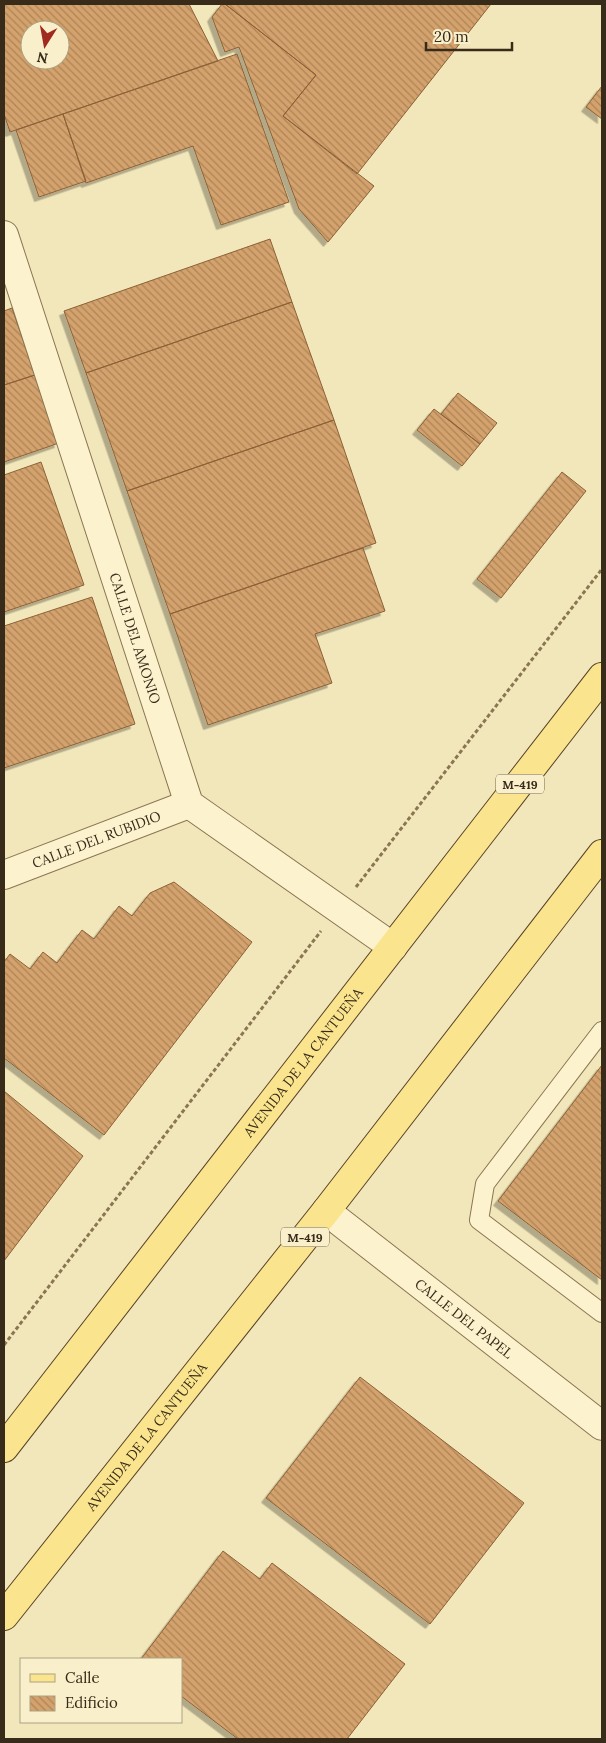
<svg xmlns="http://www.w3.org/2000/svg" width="606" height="1743" font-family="Lora,serif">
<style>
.building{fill:url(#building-back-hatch);stroke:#8c6137;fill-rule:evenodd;filter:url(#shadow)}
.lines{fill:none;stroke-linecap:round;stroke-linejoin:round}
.lane-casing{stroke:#8a7653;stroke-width:20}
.street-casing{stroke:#8a7653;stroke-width:30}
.primary-casing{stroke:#574328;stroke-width:30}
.path{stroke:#8a7653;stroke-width:3;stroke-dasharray:4 2.5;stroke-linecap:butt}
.lane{stroke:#fcf3ce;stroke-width:18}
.street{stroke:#fcf3ce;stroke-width:28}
.primary{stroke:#fae48d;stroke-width:28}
.labels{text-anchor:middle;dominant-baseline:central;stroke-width:4;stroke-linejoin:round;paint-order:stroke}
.shield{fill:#f9f0cb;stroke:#72664f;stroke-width:1}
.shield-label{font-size:12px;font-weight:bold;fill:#382b1a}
.street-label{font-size:14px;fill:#382b1a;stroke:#f9f0cb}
</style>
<defs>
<pattern id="building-back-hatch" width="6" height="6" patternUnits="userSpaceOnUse" patternTransform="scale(1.25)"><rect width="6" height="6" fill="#d4a26c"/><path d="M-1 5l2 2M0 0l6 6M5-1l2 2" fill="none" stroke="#ad8458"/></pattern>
<filter id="shadow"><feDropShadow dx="-4.5" dy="4.5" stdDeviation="0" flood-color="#0004"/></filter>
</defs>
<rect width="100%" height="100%" fill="#f2e7ba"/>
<path class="building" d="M 4,4 L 189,4 L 218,61 L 10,132 L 4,114 ZM 30,30 L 60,30 L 60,60 L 30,60 Z
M 222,4 L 225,4 L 316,75 L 283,116 L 374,186 L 328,242 L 299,209 L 239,47 L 225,52 L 212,17 Z
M 225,4 L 491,4 L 357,174 L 283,116 L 316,75 Z
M 237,54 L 289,202 L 221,225 L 193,146 L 86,183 L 63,114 Z
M 602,86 L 602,119 L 586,107 Z
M 63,114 L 86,181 L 39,197 L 16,130 Z
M 270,239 L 292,302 L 86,373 L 64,311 Z
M 292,302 L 334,420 L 127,491 L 86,373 Z
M 12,308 L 35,375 L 4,385 L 4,311 Z
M 35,375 L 59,443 L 4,462 L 4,385 Z
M 458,393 L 497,423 L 480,444 L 441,414 Z
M 434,409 L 480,444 L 462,466 L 417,430 Z
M 334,420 L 376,543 L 170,614 L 127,491 Z
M 41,462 L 84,585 L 4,612 L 4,475 Z
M 562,472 L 586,491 L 501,598 L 477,579 Z
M 363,548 L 385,611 L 315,634 L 332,683 L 208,725 L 170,614 Z
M 92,597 L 135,724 L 4,768 L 4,626 Z
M 174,882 L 252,942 L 104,1135 L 4,1058 L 4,962 L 10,954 L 30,969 L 43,952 L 57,963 L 82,930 L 94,939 L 119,906 L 132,916 L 150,893 Z
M 602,1065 L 602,1280 L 498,1201 Z
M 4,1091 L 83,1156 L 4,1261 Z
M 360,1377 L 524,1503 L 430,1624 L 266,1498 Z
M 223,1551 L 260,1579 L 272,1563 L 405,1664 L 347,1739 L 238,1739 L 181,1696 L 181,1659 L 141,1659 Z"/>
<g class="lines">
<defs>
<path id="lane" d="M 602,1031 L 485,1184 L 479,1220 L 602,1313"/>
<g id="street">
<path id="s1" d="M 4,235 L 189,804 L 393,947"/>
<path id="s2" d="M 4,875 L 189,804"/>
<path id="s3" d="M 326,1211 L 602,1426"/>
</g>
<g id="primary">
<path id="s4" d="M 4,1448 L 602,677"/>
<path id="s5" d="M 4,1616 L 326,1211 L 602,854"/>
</g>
</defs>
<use href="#lane" class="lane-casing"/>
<use href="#street" class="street-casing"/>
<use href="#primary" class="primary-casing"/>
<path class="path" d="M 356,887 L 602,569
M 4,1345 L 321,931"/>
<use href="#lane" class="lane"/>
<use href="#street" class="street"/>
<use href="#primary" class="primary"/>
</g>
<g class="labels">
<g class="shield">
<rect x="496" y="774.5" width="48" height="19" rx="4"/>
<rect x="281" y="1227.5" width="48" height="19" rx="4"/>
</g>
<g class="shield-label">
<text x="520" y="784">M-419</text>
<text x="305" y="1237">M-419</text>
</g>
<g class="street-label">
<text stroke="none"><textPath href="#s1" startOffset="424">CALLE DEL AMONIO</textPath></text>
<text stroke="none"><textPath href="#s2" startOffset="99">CALLE DEL RUBIDIO</textPath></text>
<text stroke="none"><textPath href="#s4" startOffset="488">AVENIDA DE LA CANTUEÑA</textPath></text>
<text stroke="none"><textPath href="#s3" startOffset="175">CALLE DEL PAPEL</textPath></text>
<text stroke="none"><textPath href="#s5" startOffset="229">AVENIDA DE LA CANTUEÑA</textPath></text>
</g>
</g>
<rect width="606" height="1743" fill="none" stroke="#382b1a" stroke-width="10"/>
<rect x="20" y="1658" width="162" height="65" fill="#f9f0cb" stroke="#aca184"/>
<rect x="30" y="1674" width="25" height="8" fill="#fae48d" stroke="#aca184"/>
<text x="65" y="1683" font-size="15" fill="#382b1a">Calle</text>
<rect x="30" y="1696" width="25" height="15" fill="url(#building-back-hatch)" stroke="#aca184"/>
<text x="65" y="1708" font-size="15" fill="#382b1a">Edificio</text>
<g transform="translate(45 45) rotate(191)"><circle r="24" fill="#f9f0cb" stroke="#aca184"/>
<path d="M0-4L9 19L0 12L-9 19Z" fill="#9f2a1d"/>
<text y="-8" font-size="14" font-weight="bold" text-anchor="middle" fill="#382b1a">N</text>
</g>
<path d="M426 42v8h86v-8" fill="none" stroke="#382b1a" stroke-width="2.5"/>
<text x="434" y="42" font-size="15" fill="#382b1a" stroke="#f9f0cb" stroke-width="4" paint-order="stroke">20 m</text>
</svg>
